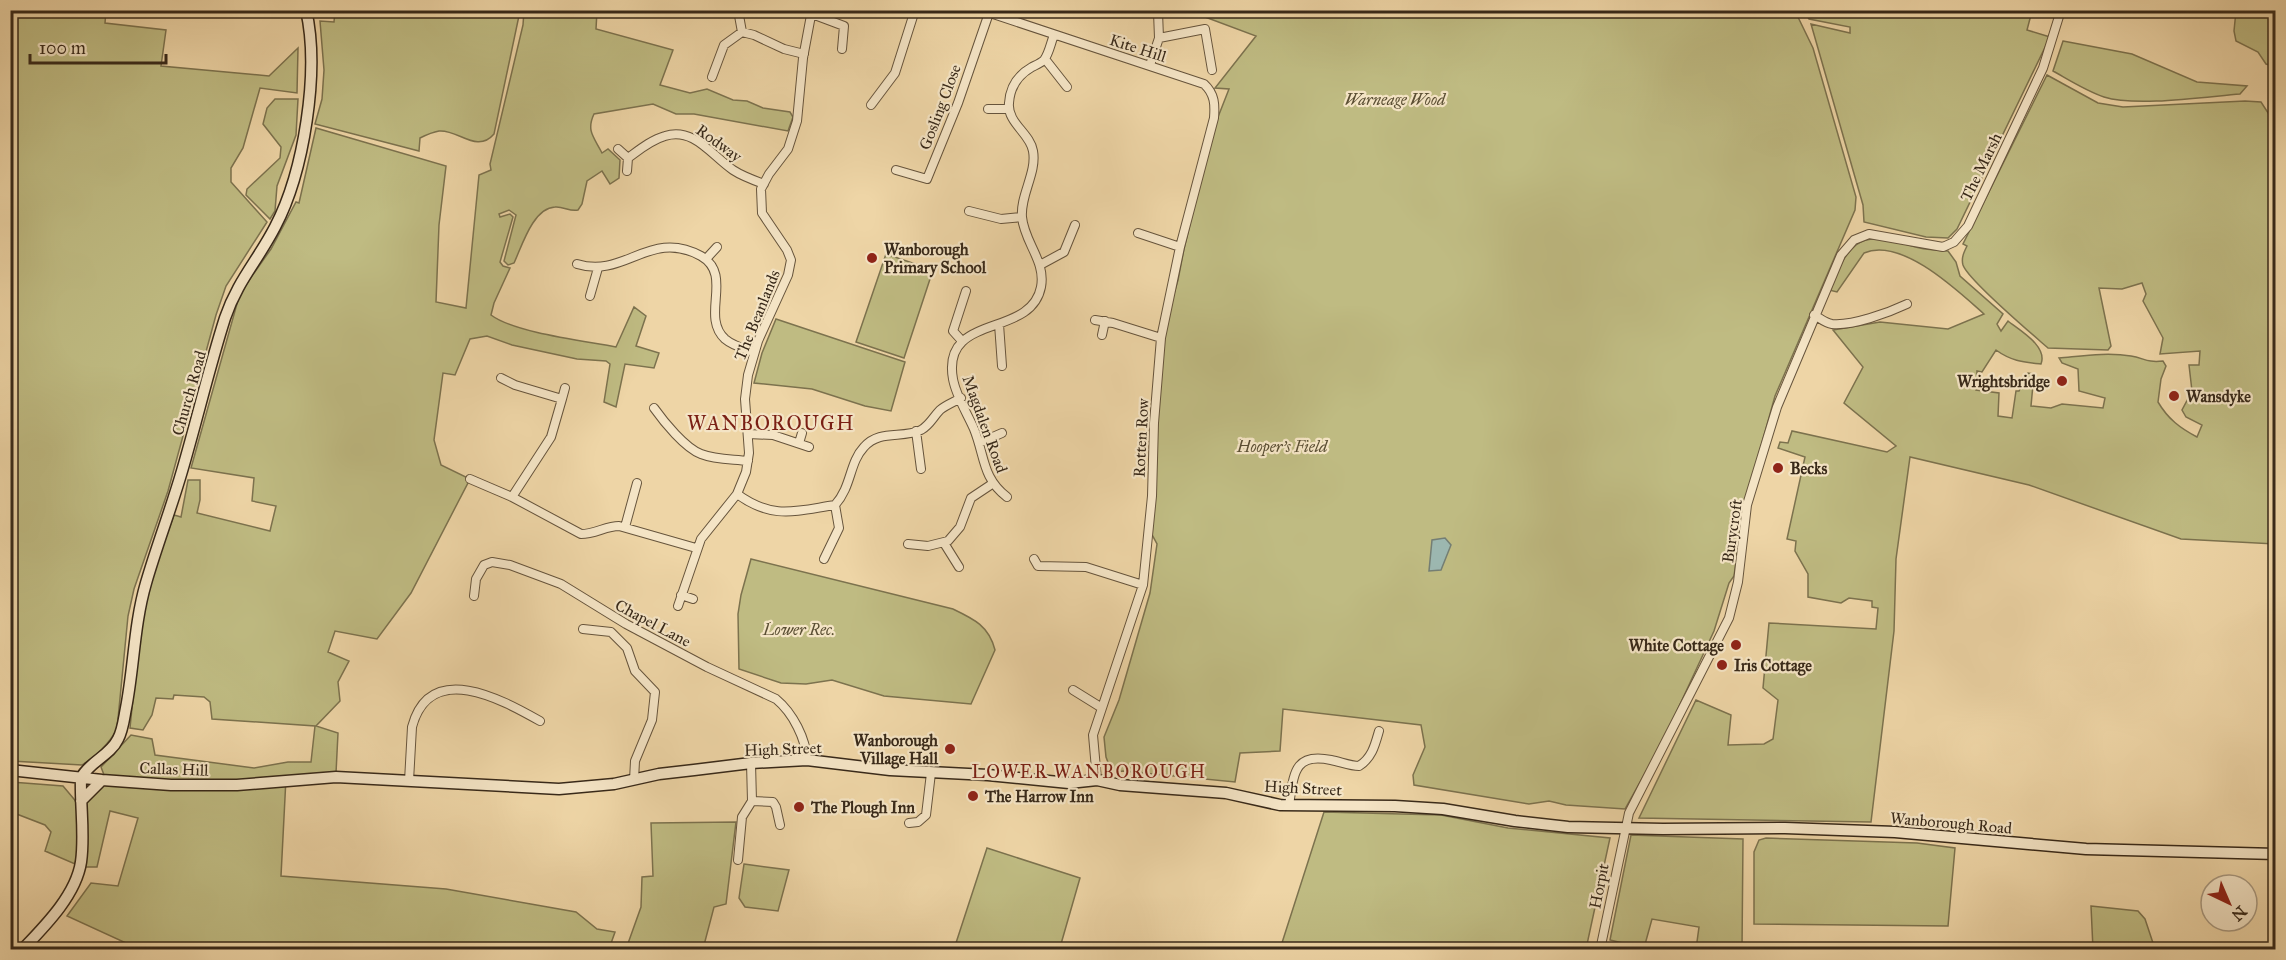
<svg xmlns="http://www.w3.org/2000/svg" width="2286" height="960" font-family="'IM FELL Great Primer',serif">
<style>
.green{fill:#bfbb82;stroke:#7c724e;stroke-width:1.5}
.water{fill:#9cb7b0;stroke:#747e74;stroke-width:1.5}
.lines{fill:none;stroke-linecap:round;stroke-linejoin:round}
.street-casing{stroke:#66543c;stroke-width:10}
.secondary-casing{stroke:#382919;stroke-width:13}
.street{stroke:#f4e4c5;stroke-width:8}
.secondary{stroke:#f4e4c5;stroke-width:10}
.poi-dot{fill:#8f2418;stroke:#f4e4c5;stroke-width:2}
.labels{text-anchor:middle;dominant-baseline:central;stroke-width:4.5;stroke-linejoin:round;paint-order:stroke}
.street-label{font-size:16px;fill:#382919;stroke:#f4e4c5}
.park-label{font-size:16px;font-style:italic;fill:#5a4e33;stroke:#f4e4c5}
.poi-label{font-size:16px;font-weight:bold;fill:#382919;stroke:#f4e4c5;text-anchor:start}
.neighbourhood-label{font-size:18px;letter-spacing:1.5px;fill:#7a1f14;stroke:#f4e4c5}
.quarter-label{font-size:20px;letter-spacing:1.5px;fill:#7a1f14;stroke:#f4e4c5}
</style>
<rect width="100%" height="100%" fill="#eed5a6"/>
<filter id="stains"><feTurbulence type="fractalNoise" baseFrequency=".00333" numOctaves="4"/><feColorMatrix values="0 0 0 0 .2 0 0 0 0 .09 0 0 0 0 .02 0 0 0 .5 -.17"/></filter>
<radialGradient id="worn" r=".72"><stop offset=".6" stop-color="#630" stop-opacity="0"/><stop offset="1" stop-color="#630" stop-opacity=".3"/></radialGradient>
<path class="green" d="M 1835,10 L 2032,11 L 2027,30 L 2050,37 L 1957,229 L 1948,238 L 1926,237 L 1864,222 L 1863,205 L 1811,24 L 1850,33 L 1850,27 L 1809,19 L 1804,11 L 1810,11 L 1812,14 L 1825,16 Z
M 10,11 L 106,11 L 105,23 L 166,30 L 161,66 L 269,76 L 298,48 L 297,93 L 260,88 L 243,148 L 231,168 L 231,182 L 267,222 L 226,286 L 216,315 L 168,491 L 134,589 L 128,616 L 117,729 C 110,742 95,758 82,765 L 11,761 Z
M 335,11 L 520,11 L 494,134 C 477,154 458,129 439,131 C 433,132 426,135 420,138 L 419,151 L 315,124 L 322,99 L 324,70 L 320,21 L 334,22 Z
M 524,11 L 549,11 L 572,15 L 573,11 L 597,11 L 596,29 L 673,50 L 660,85 L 690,93 L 707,89 L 733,100 L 747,101 L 763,108 L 790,112 L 793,117 L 788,131 L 694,114 L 676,114 L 653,104 L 594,114 C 586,131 594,137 602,153 L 608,149 L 620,160 L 619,178 L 610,184 L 602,171 L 587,181 L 582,204 L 578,210 C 570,212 563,206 555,207 C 533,208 522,246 514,263 L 508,265 L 504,261 L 516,215 L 509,210 L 499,214 L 500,217 L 510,214 L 513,217 L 500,262 L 503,266 L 510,268 L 494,303 L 491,315 C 515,333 585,341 616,347 L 634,307 L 646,316 L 636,346 L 659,353 L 654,368 L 625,364 L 616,407 L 604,402 L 610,364 L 606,361 L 577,359 L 512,345 L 487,336 L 470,339 L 455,375 L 443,373 L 434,440 L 441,465 L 470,479 L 411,593 L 377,639 L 335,631 L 328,652 L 349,661 L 338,682 L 340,701 L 316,726 L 338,733 L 336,773 L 286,778 L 281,876 L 446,889 L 576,912 L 597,929 L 615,932 L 609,949 L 139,949 L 67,916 L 91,883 L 118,886 L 138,818 L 110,811 L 97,867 L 84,867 L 86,801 L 104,775 L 101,767 L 131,735 L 152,739 L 155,755 L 254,768 L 288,762 L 311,762 L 315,726 L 212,719 L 210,702 L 204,697 L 174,695 L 173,699 L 156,698 L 152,715 L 143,730 L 130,728 L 140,627 L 156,565 L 174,515 L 181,517 L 188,480 L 200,480 L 200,500 L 197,513 L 270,531 L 276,506 L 252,501 L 254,478 L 191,468 L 240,293 L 271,249 L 296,202 L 299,203 L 316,128 L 446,166 L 439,225 L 436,302 L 466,308 L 479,175 L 491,170 L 490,164 L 523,25 Z
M 1189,11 L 1795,11 L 1813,48 L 1856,197 L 1855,210 L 1775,396 L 1743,511 L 1734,576 L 1729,583 L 1714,631 L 1663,741 L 1625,809 L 1566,805 L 1549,801 L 1529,804 L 1414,785 L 1413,775 L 1425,747 L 1421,725 L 1283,709 L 1280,751 L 1240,753 L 1235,782 L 1123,771 L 1112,773 L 1106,757 L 1104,737 L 1119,700 L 1150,593 L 1157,544 L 1149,529 L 1161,338 L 1178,280 L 1184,249 L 1211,135 L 1229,89 L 1215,88 L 1256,36 Z
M 2236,11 L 2275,11 L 2276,49 L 2273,66 L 2266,64 L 2258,52 L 2236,41 L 2234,31 Z
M 2063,41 L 2132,54 L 2197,82 L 2247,86 L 2240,94 C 2204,97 2136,107 2104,97 C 2086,91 2069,80 2053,71 Z
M 2047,75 L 2098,103 L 2123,107 L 2245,101 L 2261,102 L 2276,125 L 2275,154 L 2270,158 L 2276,167 L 2275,544 L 2181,539 L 2029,485 L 1910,457 L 1896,559 L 1894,631 L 1871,822 L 1639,818 L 1696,700 L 1731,715 L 1728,745 L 1764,744 L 1773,739 L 1778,700 L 1763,688 L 1769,623 L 1876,629 L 1878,608 L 1872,607 L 1872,601 L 1849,598 L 1841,603 L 1808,597 L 1808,574 L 1795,551 L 1796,541 L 1787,539 L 1805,457 L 1778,448 L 1780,442 L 1788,443 L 1792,431 L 1887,452 L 1896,446 L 1844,403 L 1863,367 L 1833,330 L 1880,322 L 1948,329 L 1984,314 C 1958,291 1902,237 1864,253 L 1837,292 L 1829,290 C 1836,275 1843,255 1856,245 C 1873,231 1901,244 1920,248 C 1929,250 1939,250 1948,251 L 1956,262 L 1960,276 L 2003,314 L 1997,324 L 2001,331 L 2008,321 C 2019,330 2048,346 2041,364 C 2023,362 2011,361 1996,350 L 1982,372 L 1977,371 L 1976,390 L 1999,393 L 1998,416 L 2012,418 L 2016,391 L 2019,391 L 2028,373 L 2034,374 L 2031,406 L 2051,408 L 2062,404 L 2103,408 L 2105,398 L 2079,391 L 2078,369 L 2062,363 L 2059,358 C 2082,356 2107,352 2131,356 C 2144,358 2147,363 2163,361 L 2166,366 L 2161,379 L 2158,402 C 2168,419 2180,428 2197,437 L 2202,425 L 2186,417 L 2182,410 L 2192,391 L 2189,365 L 2199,365 L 2200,351 L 2160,354 L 2163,338 L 2143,301 L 2146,294 L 2142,283 L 2122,289 L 2099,288 L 2111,346 L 2108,350 L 2048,348 C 2032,334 1968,280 1963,265 C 1961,258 1964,252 1967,246 L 1963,244 Z
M 275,99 L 298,99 L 296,135 L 277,186 L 275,211 L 270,219 L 246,195 L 247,189 L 280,158 L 281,147 L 263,124 L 267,108 Z
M 886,254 L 933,270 L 904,358 L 856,342 Z
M 776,319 L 905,362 L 891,411 L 865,406 L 812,389 L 754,383 L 762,353 Z
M 751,559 L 953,609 C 974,619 989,626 995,650 L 971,704 L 884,696 L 832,680 L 806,684 L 781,683 L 739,669 L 738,614 L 741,595 Z
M 11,782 L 63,786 L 79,805 L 78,848 L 75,864 L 45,851 L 51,832 L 45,825 L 14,813 L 11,818 Z
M 1324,812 L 1441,815 L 1508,828 L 1610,838 L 1586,949 L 1280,949 Z
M 736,822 L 726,904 L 714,907 L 703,949 L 626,949 L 641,907 L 642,877 L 653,876 L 651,823 Z
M 1631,835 L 1743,839 L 1742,949 L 1696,949 L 1699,927 L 1652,919 L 1644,948 L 1610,940 Z
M 1766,838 L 1917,843 L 1955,848 L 1948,926 L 1754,924 L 1754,852 L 1759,840 Z
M 987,848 L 1080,878 L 1061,944 L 1070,949 L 954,949 Z
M 744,864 L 789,870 L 778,911 L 745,907 L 739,898 Z
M 10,901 C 27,909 8,925 17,941 L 12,950 Z
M 2091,906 L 2138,911 L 2145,919 L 2155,949 L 2093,949 Z"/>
<path class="water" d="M 1445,538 L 1451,545 L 1441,570 L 1429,571 L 1432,540 Z"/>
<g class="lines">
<defs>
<path id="street" d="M 738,10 L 742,32
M 981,10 L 1204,84 C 1215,94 1215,105 1214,118 L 1180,247 L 1161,338 L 1154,423 L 1152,496 L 1143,585 L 1093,735 L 1097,780
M 1158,12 L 1159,38
M 812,14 L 844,26 L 842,49
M 1045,59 L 1067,87
M 1150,65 L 1159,38 L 1205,29 L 1212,70
M 712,77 L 724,45 L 742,32 L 754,35 L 784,49 L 804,54
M 871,105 L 895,73 L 915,10
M 988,109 L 1009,109
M 618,149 L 628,158
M 896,170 L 927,179 L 958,103 L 989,13
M 627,171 L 628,158 C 639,150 651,140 665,136 C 694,127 711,155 733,170 C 742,176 753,180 764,184
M 969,211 L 1001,219 L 1022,217
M 1138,233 L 1180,247
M 706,259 L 717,247
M 577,264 C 625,279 650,228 701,256 C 734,275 700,316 725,339 C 733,346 745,349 754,352
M 1040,265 L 1064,252 L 1075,225
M 590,296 L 598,268
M 1814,315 C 1820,318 1825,323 1832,324 C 1852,326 1888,313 1907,304
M 1095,320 L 1113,323 L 1161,338
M 999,324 L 1002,366
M 1102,335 L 1105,321
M 962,341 L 953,331 L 966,291
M 501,378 L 515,385 L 562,399 L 551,437 L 512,497 L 581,534 C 595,534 606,526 619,526 L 696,548
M 562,399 L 565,388
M 654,408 C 664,422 685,448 701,454 C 716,460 733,459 748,461
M 916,431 L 921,469
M 748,434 L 773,435 L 809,447
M 799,443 L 802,433
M 979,443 L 1002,433
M 470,479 L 512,497
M 737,494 C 773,520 795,511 835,505
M 1007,497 C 982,478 985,456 974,429 C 967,413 956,396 953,379 C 941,312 1031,339 1041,287 C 1046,261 1024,242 1022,217 C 1020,195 1037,173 1033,151 C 1030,133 1007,123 1009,103 C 1010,87 1018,75 1032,67 C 1036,65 1041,63 1044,60 C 1049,54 1051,42 1054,35
M 625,527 L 637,483
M 944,543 L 959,567
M 908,544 L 928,546 L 948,541 L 960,527 L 971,498 L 992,484
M 824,559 L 839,528 L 835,505 C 852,486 849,463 864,447 C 880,429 902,439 921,430 C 930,425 933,417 940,410 C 946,405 954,402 961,398
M 1034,559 L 1038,566 L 1086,567 L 1143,585
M 681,595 L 693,599
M 474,596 L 476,579 L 484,565 L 492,562 L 510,565 L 561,584 L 626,624 L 707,667 L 776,699 C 793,713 806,739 807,760
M 678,606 L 701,539 L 737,494 L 746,472 L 749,453 L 745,399 L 748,375 L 758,341 L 788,275 L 791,260 L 787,250 L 762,213 L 761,189 L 769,174 L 788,149 L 797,121 L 803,58 L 812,10
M 583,629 L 611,632 L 627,648 L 635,671 L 655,692 L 652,720 L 635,761 L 634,780
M 1073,690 L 1102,708
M 409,781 L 412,727 C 430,660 501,699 540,721
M 752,801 L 773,802 L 776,807 L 780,825
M 1289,805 C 1294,775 1293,752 1331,760 C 1341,762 1350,766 1359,766 C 1372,758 1375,745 1379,731
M 909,823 L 918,822 L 926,815 L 931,773
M 738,860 L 742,817 L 752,801 L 751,763
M 1600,950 L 1629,813 L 1729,618 L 1738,582 L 1747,505 L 1777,407 L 1841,255 L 1854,240 L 1869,234 L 1943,247 L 1954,242 L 1968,226 L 2043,68 L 2061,10"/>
<path id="secondary" d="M 10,770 L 102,780 L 171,785 L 237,785 L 336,777 L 559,789 L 614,784 L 659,774 L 694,770 L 751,763 L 807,760 L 890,770 L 988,775 L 1069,783 L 1097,780 L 1120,785 L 1226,793 L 1280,805 L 1395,806 L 1443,809 L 1515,821 L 1568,827 L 1663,829 L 1785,828 L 1895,832 L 2086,849 L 2276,854
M 81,801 L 102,780
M 22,950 C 45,926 76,895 81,862 C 85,835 80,805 81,778 C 90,761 110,756 118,739 C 123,730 124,718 126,708 C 134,667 134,624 146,583 C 157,545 171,509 182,471 C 197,420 209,368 225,318 C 237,282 258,260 275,227 C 304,172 320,71 306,10"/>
</defs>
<use href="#street" class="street-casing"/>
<use href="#secondary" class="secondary-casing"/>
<use href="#street" class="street"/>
<use href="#secondary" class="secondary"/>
</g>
<g class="poi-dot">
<circle cx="872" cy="258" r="6"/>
<circle cx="2062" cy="381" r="6"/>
<circle cx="2174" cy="396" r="6"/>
<circle cx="1778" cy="468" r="6"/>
<circle cx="1736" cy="645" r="6"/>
<circle cx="1722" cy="665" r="6"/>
<circle cx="950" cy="749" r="6"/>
<circle cx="973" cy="796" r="6"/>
<circle cx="799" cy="807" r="6"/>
</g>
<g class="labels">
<g class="street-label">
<text transform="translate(1138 48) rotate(18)">Kite Hill</text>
<text transform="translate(940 107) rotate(-69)">Gosling Close</text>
<text transform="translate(719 143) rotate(36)">Rodway</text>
<text transform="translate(1981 167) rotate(-64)">The Marsh</text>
<text transform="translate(757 315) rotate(-68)">The Beanlands</text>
<text transform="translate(189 393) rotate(-74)">Church Road</text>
<text transform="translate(985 424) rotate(70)">Magdalen Road</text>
<text transform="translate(1141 438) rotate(-87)">Rotten Row</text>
<text transform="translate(1732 531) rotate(-82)">Burycroft</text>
<text transform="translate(653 623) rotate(28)">Chapel Lane</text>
<text transform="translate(783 749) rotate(-2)">High Street</text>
<text transform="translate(174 769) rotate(2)">Callas Hill</text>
<text transform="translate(1303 788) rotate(3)">High Street</text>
<text transform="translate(1951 823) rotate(5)">Wanborough Road</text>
<text transform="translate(1599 886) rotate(-79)">Horpit</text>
</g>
<g class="park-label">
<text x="1395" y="99">Warneage Wood</text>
<text x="1282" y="446">Hooper's Field</text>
<text x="799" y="629">Lower Rec.</text>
</g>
<g class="poi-label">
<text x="884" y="249">Wanborough<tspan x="884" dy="18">Primary School</tspan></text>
<text x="2050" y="381" text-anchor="end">Wrightsbridge</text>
<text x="2186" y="396">Wansdyke</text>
<text x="1790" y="468">Becks</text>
<text x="1724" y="645" text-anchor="end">White Cottage</text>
<text x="1734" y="665">Iris Cottage</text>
<text x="938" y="740" text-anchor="end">Wanborough<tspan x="938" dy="18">Village Hall</tspan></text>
<text x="985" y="796">The Harrow Inn</text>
<text x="811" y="807">The Plough Inn</text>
</g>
<g class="neighbourhood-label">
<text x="1089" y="772">LOWER WANBOROUGH</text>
</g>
<g class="quarter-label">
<text x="771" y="423">WANBOROUGH</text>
</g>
</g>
<rect width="2286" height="960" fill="none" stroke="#eed5a6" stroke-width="36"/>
<rect x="12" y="12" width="2262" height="936" fill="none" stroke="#382919" stroke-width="3"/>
<rect x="18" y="18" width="2250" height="924" fill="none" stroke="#382919" stroke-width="1.5"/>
<g transform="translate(2229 903) rotate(136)"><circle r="28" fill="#f4e4c5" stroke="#a99980" stroke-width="1.5"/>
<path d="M0-4.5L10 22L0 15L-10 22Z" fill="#8f2418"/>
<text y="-9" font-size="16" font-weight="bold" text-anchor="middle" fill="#382919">N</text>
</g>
<path d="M30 54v9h136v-9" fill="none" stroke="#382919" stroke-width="3"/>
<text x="39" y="54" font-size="18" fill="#382919" stroke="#f4e4c5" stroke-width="4.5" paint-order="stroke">100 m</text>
<rect width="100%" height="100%" filter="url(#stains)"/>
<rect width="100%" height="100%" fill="url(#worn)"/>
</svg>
